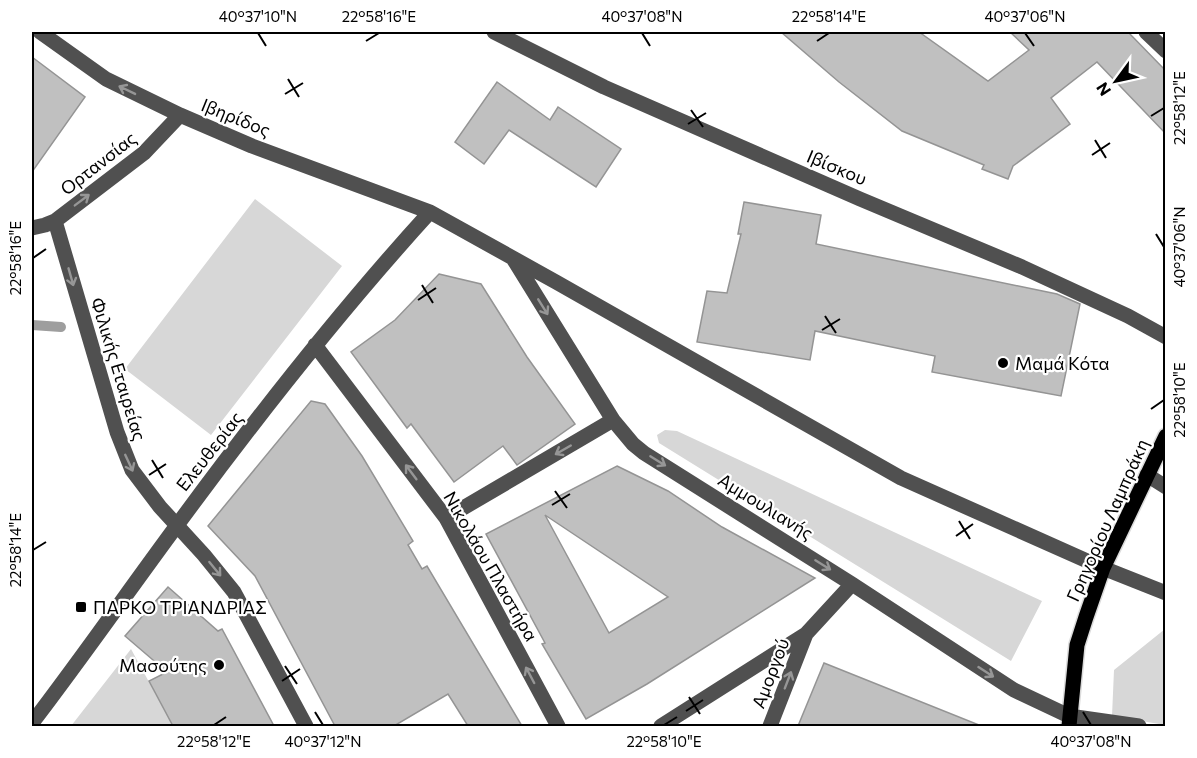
<svg xmlns="http://www.w3.org/2000/svg" width="1197" height="758" viewBox="0 0 1197 758" font-family="Commissioner,sans-serif">
<rect width="100%" height="100%" fill="#fff"/>
<path fill="#d7d7d7" d="M255,199L342,266L211,435L125,369Z
M665,430L677,431L1042,601L1011,661L659,443L657,435Z
M1165,629V725L1112,716L1114,670Z
M131,649L173,726H71Z"/>
<g fill="none" stroke-linecap="round" stroke-linejoin="round">
<path stroke="#9e9e9e" stroke-width="10" d="M32,325L61,327"/>
</g>
<path fill="#c0c0c0" stroke="#949494" stroke-width="1.5" fill-rule="evenodd" d="M781,32H919L988,81L1029,50L1010,32H1128L1166,71V134L1097,62L1051,98L1070,124L1013,166L1008,179L982,169L984,165L902,131L839,82Z
M32,57L85,97L32,172Z
M497,82L550,120L558,107L621,149L596,187L509,130L484,164L455,142Z
M744,202L821,215L816,244L1057,294L1080,304L1061,396L932,372L935,356L815,331L810,360L697,342L707,291L727,293L741,234H738Z
M439,274L481,284L527,357L575,424L517,465L503,446L454,482L411,424L407,428L351,352L395,320Z
M311,401L325,404L362,456L413,541L408,545L422,569L427,566L522,726H468L448,694L394,726H335L255,576L208,526Z
M617,466L668,491L722,527L815,578L647,684L586,719L542,644L545,643L486,534ZM545,515L668,597L609,633Z
M168,587L218,631L222,629L274,726H173L149,681L167,672L125,636Z
M824,663L979,725V726H798Z"/>
<g fill="none" stroke-linecap="round" stroke-linejoin="round">
<defs>
<path id="major" d="M1069,726L1077,645L1086,617L1103,568L1166,436"/>
</defs>
<use href="#major" stroke="#dbdbdb" stroke-width="18"/>
<path stroke="#505050" stroke-width="15" d="M40,32L106,79L180,115L252,146L430,212L556,282L901,478L1103,568L1166,593
M494,32L604,87L860,199L1022,267L1128,316L1166,337
M1146,32L1166,51
M55,221L117,432L132,470L160,507L204,555L234,592L306,726
M32,228L45,225L55,221L144,153L180,115
M514,260L613,420L633,444L644,453L852,584L1014,690L1069,716L1139,726
M315,345L446,518L558,726
M1147,475L1166,487
M446,518L613,420
M32,723C81,659 127,593 175,528C255,419 339,312 430,212
M661,726L806,634L852,584
M770,726L806,634"/>
<use href="#major" stroke="#000" stroke-width="15"/>
</g>
<defs><path id="oneway-shaft" d="M-6 0H5M1.5-3L5.5 0L1.5 3" fill="none" stroke-width="1.6" stroke-linecap="round" stroke-linejoin="round" transform="scale(1.5)"/></defs>
<g stroke="#969696">
<use href="#oneway-shaft" transform="translate(127 90) rotate(-154)"/>
<use href="#oneway-shaft" transform="translate(82 200) rotate(-37)"/>
<use href="#oneway-shaft" transform="translate(71 277) rotate(74)"/>
<use href="#oneway-shaft" transform="translate(543 307) rotate(58)"/>
<use href="#oneway-shaft" transform="translate(563 450) rotate(150)"/>
<use href="#oneway-shaft" transform="translate(658 461) rotate(32)"/>
<use href="#oneway-shaft" transform="translate(129 463) rotate(65)"/>
<use href="#oneway-shaft" transform="translate(411 472) rotate(-127)"/>
<use href="#oneway-shaft" transform="translate(823 565) rotate(32)"/>
<use href="#oneway-shaft" transform="translate(215 569) rotate(51)"/>
<use href="#oneway-shaft" transform="translate(986 672) rotate(33)"/>
<use href="#oneway-shaft" transform="translate(530 675) rotate(-118)"/>
<use href="#oneway-shaft" transform="translate(788 680) rotate(-69)"/>
</g>
<path fill="none" stroke="#000" stroke-width="2" d="M258,33L266,46M642,33L650,46M1025,33L1034,46M366,41L379,33M817,41L829,33M288,79L299,97M285,94L303,83M691,110L703,127M1151,116L1164,108M688,124L706,113M1095,140L1106,158M1092,155L1110,143M1156,234L1164,247M33,258L46,249M422,285L433,303M418,300L436,288M825,316L836,333M822,330L840,319M1151,409L1164,400M152,460L163,478M149,475L166,464M555,491L567,508M552,505L570,494M959,521L970,539M956,536L973,524M33,550L46,542M285,666L297,684M282,681L300,669M689,697L700,714M686,711L703,700M315,712L323,725M1083,712L1091,725M214,725L226,717M664,725L677,717"/>
<g fill="#000" stroke="#fff" stroke-width="2">
<circle cx="1003" cy="363" r="6"/>
<rect x="75" y="601" width="12" height="12" rx="3"/>
<circle cx="219" cy="665" r="6"/>
</g>
<g text-anchor="middle" dominant-baseline="central" stroke-width="4.5" stroke-linejoin="round" paint-order="stroke">
<g font-size="18" fill="#000" stroke="#fff">
<text transform="translate(236 117) rotate(22)">Ιβηρίδος</text>
<text transform="translate(98 163) rotate(-38)">Ορτανσίας</text>
<text transform="translate(837 167) rotate(23)">Ιβίσκου</text>
<text transform="translate(119 369) rotate(73)">Φιλικής Εταιρείας</text>
<text transform="translate(209 451) rotate(-52)">Ελευθερίας</text>
<text transform="translate(766 506) rotate(32)">Αμμουλιανής</text>
<text transform="translate(1107 520) rotate(-66)">Γρηγορίου Λαμπράκη</text>
<text transform="translate(491 566) rotate(60)">Νικολάου Πλαστήρα</text>
<text transform="translate(770 673) rotate(-69)">Αμοργού</text>
</g>
<g font-size="18" fill="#000" stroke="#fff" text-anchor="start">
<text x="1015" y="363">Μαμά Κότα</text>
<text x="93" y="607">ΠΑΡΚΟ ΤΡΙΑΝΔΡΙΑΣ</text>
<text x="207" y="665" text-anchor="end">Μασούτης</text>
</g>
</g>
<rect width="1197" height="758" fill="none" stroke="#ffffff" stroke-width="66"/>
<g transform="translate(1116 81) rotate(237)" stroke="#ffffff" stroke-width="4.5" paint-order="stroke">
<path d="M0-4.5L10 22L0 15L-10 22Z" fill="#000000"/>
<text y="-9" font-size="16" font-weight="bold" text-anchor="middle" fill="#000000">N</text>
</g>
<rect x="33" y="33" width="1131" height="692" fill="none" stroke="#000" stroke-width="2"/>
<g font-size="15" text-anchor="middle" fill="#000">
<text x="258" y="22">40°37'10"N</text>
<text x="379" y="22">22°58'16"E</text>
<text x="642" y="22">40°37'08"N</text>
<text x="829" y="22">22°58'14"E</text>
<text x="1025" y="22">40°37'06"N</text>
<text transform="translate(1180 108) rotate(-90)" y="5">22°58'12"E</text>
<text transform="translate(1180 247) rotate(-90)" y="5">40°37'06"N</text>
<text transform="translate(16 258) rotate(-90)" y="5">22°58'16"E</text>
<text transform="translate(1180 400) rotate(-90)" y="5">22°58'10"E</text>
<text transform="translate(16 550) rotate(-90)" y="5">22°58'14"E</text>
<text x="214" y="747">22°58'12"E</text>
<text x="323" y="747">40°37'12"N</text>
<text x="664" y="747">22°58'10"E</text>
<text x="1091" y="747">40°37'08"N</text>
</g>
</svg>
